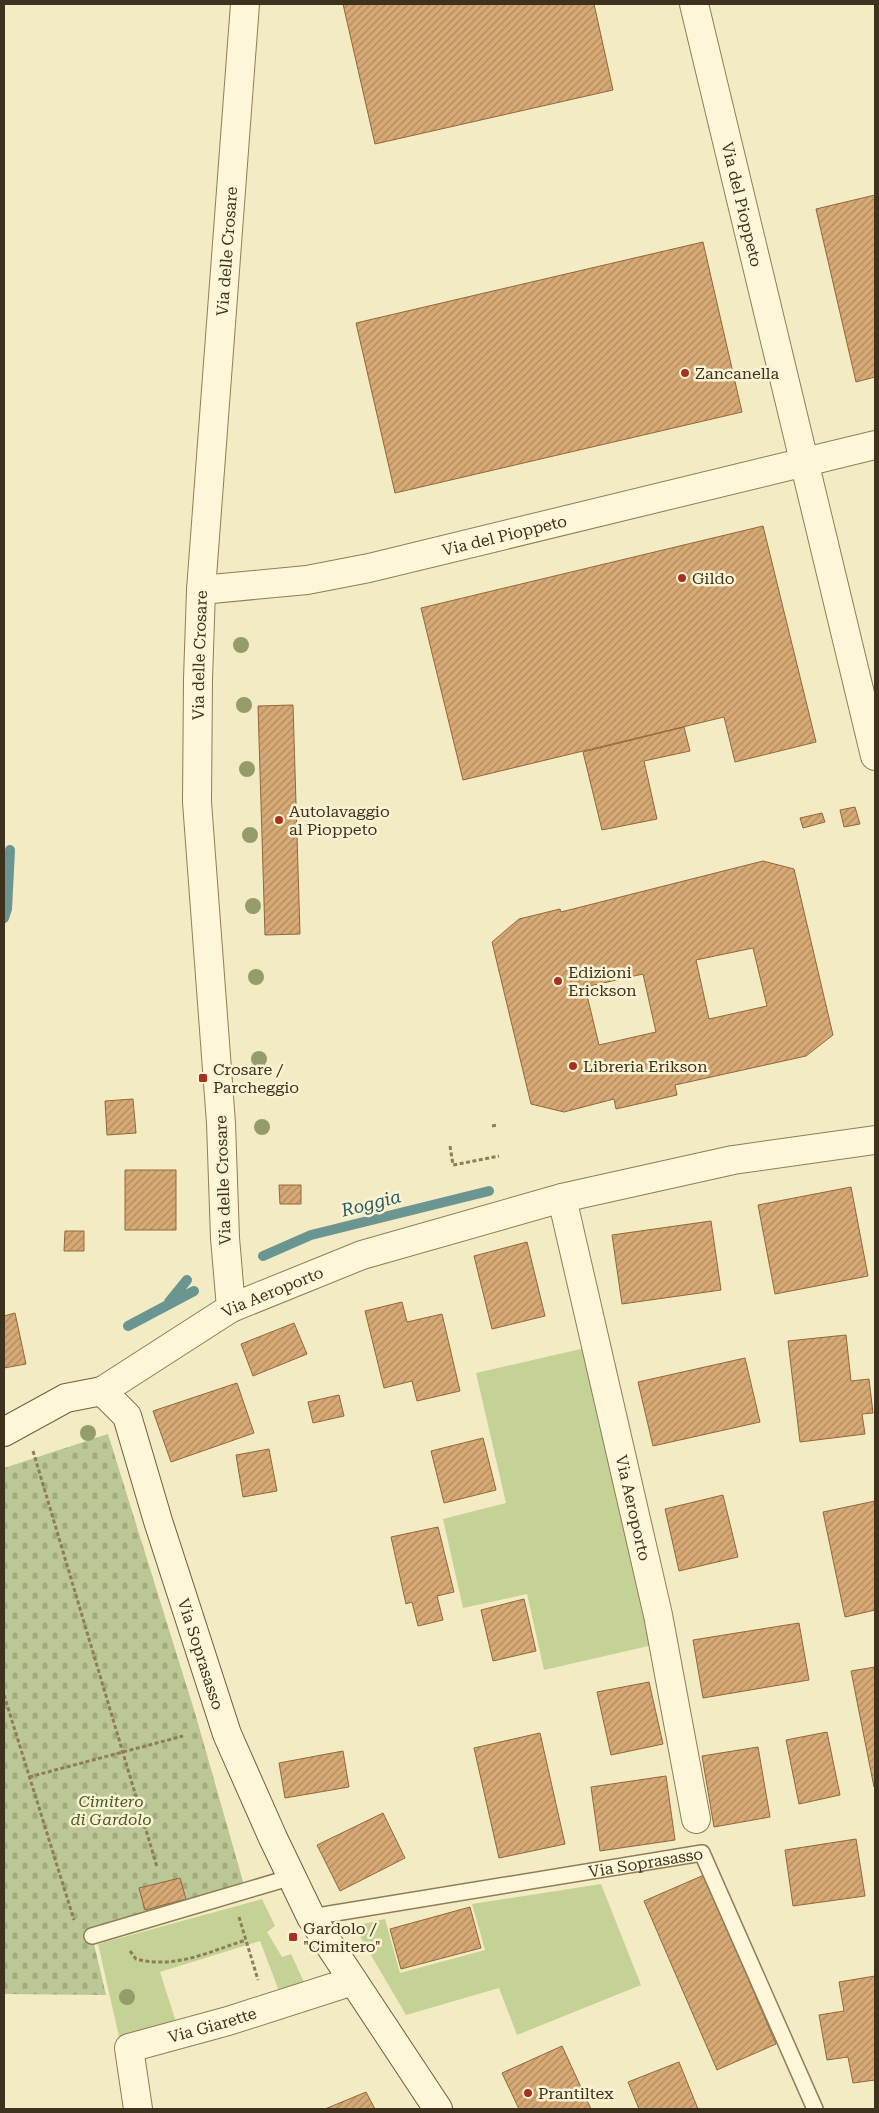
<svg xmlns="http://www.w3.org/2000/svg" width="879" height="2113" viewBox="0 0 879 2113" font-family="'Roboto Serif',serif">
<defs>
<pattern id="cemetery-stones" width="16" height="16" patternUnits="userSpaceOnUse" patternTransform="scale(1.25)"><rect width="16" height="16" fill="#bbc795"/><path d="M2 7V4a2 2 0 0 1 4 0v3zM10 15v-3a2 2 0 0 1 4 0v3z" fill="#a2ab80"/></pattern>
<pattern id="building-hatch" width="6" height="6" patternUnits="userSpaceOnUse" patternTransform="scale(1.25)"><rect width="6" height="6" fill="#d6a975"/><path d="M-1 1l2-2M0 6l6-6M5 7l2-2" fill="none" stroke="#af8a5f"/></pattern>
</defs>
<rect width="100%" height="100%" fill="#f3ebc3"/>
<path fill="#c4d395" d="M585,1348L653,1645L544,1670L527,1594L463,1608L443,1519L506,1503L476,1373Z
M601,1884L641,1985L517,2035L499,1988L406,2015L354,1926L385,1919L400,1973L485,1950L472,1904Z
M262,1899L275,1926L267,1932L282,1957L291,1954L304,1982L279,1991L260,1941L160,1972L177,2025L120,2041L98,1944Z"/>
<path fill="url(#cemetery-stones)" d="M108,1434L195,1713L244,1885L90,1927L106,1995L4,1994V1468Z"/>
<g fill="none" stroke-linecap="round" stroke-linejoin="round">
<path stroke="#6b9590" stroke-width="10" d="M4,918L7,909L10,850
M263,1256L311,1235L489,1191
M169,1302L187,1280
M128,1326L194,1291"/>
</g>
<path fill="url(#building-hatch)" stroke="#92683a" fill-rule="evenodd" d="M343,4H594L613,90L375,144Z
M875,195V377L856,382L816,209Z
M703,242L742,412L395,493L356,323Z
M763,526L816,742L735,762L724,717L463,780L421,608Z
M293,705L300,934L265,935L258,706Z
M684,727L690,751L644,761L657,819L602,830L583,752Z
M855,807L860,824L844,827L840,810Z
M822,813L825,822L803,828L800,818Z
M763,861L794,869L833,1035L806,1056L675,1085L677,1095L616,1109L614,1099L564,1112L531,1104L492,942L519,919L560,909L561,912ZM753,948L767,1006L709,1019L696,960ZM643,974L656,1032L599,1045L585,987Z
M133,1099L136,1133L107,1135L105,1101Z
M125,1170H176V1230H125Z
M279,1185H301V1204H280Z
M851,1187L868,1276L775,1294L758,1205Z
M711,1221L721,1290L622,1304L612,1235Z
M65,1231H84V1251H64Z
M527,1242L545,1316L492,1329L474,1256Z
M402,1302L407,1322L442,1314L460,1391L417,1401L412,1381L384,1388L365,1311Z
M15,1313L26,1364L4,1368V1316Z
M294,1323L307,1354L253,1376L241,1344Z
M846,1335L851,1381L869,1379L873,1413L862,1414L865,1434L800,1442L788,1341Z
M745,1358L760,1422L653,1446L638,1382Z
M237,1383L254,1433L171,1462L153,1411Z
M339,1395L344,1416L313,1423L308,1402Z
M483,1438L496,1490L444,1503L431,1451Z
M269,1449L277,1491L243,1497L236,1455Z
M723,1495L738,1557L679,1571L665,1509Z
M875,1501V1610L845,1617L823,1512Z
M438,1527L454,1592L437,1596L443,1620L418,1626L412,1602L406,1604L391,1537Z
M524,1599L536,1651L493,1661L481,1610Z
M799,1623L809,1680L703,1698L693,1640Z
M875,1667V1787H874L851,1671Z
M649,1682L663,1744L611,1755L597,1692Z
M827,1732L840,1795L799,1804L786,1740Z
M540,1733L565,1844L499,1858L474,1748Z
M758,1747L770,1817L714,1827L702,1756Z
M343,1751L349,1787L285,1798L279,1763Z
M666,1776L675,1840L600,1851L591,1787Z
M383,1813L405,1858L340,1891L317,1845Z
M856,1839L865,1896L793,1906L785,1850Z
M704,1875L776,2044L717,2070L644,1901Z
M180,1878L186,1899L145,1910L139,1888Z
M470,1907L481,1948L401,1969L390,1929Z
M875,1976V2080L853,2083L848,2057L827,2060L819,2015L844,2011L839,1982Z
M562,2046L591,2109H519L502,2073Z
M679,2062L698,2109H639L628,2082Z
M366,2092L375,2109H325Z"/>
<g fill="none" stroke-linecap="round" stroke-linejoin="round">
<defs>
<g id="lane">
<path id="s1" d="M311,1917L702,1853L815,2109"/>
<path d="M92,1936L292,1877"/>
</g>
<g id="street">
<path id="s2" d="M694,4L875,756"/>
<path id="s3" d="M201,590L307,580L369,568L875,445"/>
<path id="s4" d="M562,1198L658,1615L696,1819"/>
<path id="s5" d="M231,1308L225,1238L221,1123L197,802L198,679L201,590L245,4"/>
<path id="s6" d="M102,1391L231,1308L362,1255L562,1198L733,1160L875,1140"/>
<path id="s7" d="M138,2109L129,2048L228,2021L353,1981"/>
</g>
<g id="secondary">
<path id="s8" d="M4,1432L66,1398L102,1391L127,1416L158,1521L227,1734L273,1838L311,1917L438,2109"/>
</g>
</defs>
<use href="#lane" stroke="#907d57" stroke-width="18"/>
<use href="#street" stroke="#907d57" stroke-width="30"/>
<use href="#secondary" stroke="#725d3a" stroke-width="30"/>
<path stroke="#907d57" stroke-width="3" stroke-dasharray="4 2.5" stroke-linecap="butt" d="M492,1126L498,1125
M450,1146L453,1165L499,1156
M33,1451L157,1867
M4,1695L74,1920
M29,1777L183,1736
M239,1917L258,1980
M130,1951L136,1959C176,1969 208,1952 246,1940"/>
<use href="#lane" stroke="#fdf6d8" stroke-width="15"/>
<use href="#street" stroke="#fdf6d8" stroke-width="28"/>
<use href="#secondary" stroke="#fdf6d8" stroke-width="28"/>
</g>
<g fill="#949d6a">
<circle cx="241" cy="645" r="8"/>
<circle cx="244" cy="705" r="8"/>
<circle cx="247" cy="769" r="8"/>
<circle cx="250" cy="835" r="8"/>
<circle cx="253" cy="906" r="8"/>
<circle cx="256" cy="977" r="8"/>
<circle cx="259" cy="1059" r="8"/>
<circle cx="262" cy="1127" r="8"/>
<circle cx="88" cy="1433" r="8"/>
<circle cx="127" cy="1997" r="8"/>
</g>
<g fill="#a73020" stroke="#f9f3d4" stroke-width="2">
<circle cx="685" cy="373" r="5"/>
<circle cx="682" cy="578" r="5"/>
<circle cx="279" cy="820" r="5"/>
<circle cx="558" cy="981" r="5"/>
<circle cx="573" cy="1066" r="5"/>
<rect x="198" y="1073" width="10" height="10" rx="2.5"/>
<rect x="288" y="1932" width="10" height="10" rx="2.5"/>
<circle cx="528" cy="2093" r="5"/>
</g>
<g text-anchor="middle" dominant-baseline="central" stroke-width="5" stroke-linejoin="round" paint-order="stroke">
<g font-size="16" fill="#3e311d" stroke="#f9f3d4">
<text stroke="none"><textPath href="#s2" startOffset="206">Via del Pioppeto</textPath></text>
<text stroke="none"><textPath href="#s5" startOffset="1059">Via delle Crosare</textPath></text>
<text stroke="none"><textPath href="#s3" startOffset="309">Via del Pioppeto</textPath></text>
<text stroke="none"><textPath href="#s5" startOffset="654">Via delle Crosare</textPath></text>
<text transform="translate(223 1180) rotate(-92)">Via delle Crosare</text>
<text stroke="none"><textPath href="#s6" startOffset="198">Via Aeroporto</textPath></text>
<text stroke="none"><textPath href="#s4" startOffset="318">Via Aeroporto</textPath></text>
<text stroke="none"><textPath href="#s8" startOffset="392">Via Soprasasso</textPath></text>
<text stroke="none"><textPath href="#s1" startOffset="339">Via Soprasasso</textPath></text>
<text stroke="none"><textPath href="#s7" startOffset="148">Via Giarette</textPath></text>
</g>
<g font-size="16" fill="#3e311d" stroke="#f9f3d4" text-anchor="start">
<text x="695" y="373">Zancanella</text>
<text x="692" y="578">Gildo</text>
<text x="289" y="811">Autolavaggio<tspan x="289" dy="18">al Pioppeto</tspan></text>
<text x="568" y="972">Edizioni<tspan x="568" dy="18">Erickson</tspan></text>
<text x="583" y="1066">Libreria Erikson</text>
<text x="213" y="1069">Crosare /<tspan x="213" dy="18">Parcheggio</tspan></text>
<text x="303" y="1928">Gardolo /<tspan x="303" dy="18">"Cimitero"</tspan></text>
<text x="538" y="2093">Prantiltex</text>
</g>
<g font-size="16" font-style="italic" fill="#465d21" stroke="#f9f3d4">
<text x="111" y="1801">Cimitero<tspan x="111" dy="18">di Gardolo</tspan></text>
</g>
<g font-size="18" font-style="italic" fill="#2a5c60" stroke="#f9f3d4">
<text transform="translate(371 1203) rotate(-14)">Roggia</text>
</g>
</g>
<rect width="879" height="2113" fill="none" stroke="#3e311d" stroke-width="10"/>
</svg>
